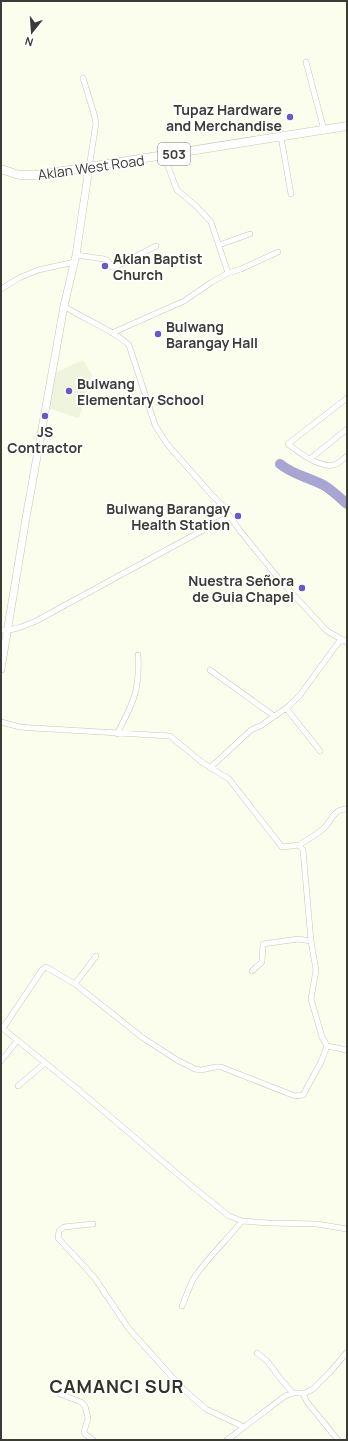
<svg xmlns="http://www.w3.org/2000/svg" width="348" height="1441" viewBox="0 0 348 1441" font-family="Manrope,sans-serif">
<rect width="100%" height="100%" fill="#fbfeed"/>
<path fill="#eff4dc" d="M83,360L92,375L79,418L47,408L55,373Z"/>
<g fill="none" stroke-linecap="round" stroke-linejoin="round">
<path stroke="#a9a5d2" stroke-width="10" d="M280,464C293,475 311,478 325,486C333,491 340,498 347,504"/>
<defs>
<path id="street" d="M306,62L324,130
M83,78L94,114L96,123L89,168
M281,137L291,194
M164,156L177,190L196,206L211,222L228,273
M219,245L250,234
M76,255L104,259L107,260L112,267H115L156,246
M1,289L19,278L38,270L75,262
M64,306C85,320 112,329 129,345L155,425L167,444L211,494L221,504L241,532L279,579L327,631L347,642
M112,333L184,301L212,282L228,273L241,269L278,252
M347,398L288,444C300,453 319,468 334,465C338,464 343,459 347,456
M310,459L347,429
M1,630C14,631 24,626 36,621L229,516
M210,670L274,716
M286,708L320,751
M1,722L20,727L33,728L170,736L203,763L229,779L282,847L299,845L303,850L311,941L316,970L311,999L322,1037L327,1046L347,1050
M117,734C133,703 140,691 138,655
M210,768L251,730L262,725L289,706L300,695L341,639
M299,845C307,840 316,835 323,829C332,821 334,808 347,809
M252,971L262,962L263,944L298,939L311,941
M75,984L96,956
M1,1027L80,1091L187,1182L229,1216L242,1221L269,1223L317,1224L347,1229
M3,1028L42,970L46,967L75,984L143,1038L177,1060L195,1069L201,1070L216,1067H221L295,1096L303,1095L321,1062L327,1046
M1,1061L17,1041
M18,1086L45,1063
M93,1224L64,1227L59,1231L58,1238L94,1277L129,1329L182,1388L206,1409L244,1427
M182,1306C186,1297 189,1287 194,1278C208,1257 227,1240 242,1221
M257,1353L267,1361L283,1382L293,1393
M60,1394L81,1402L85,1406L88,1418L84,1432L85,1434L93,1440
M303,1394L307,1402L338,1440
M227,1440L285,1396L293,1393H305L313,1389L331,1371L347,1352"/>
<path id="secondary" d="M1,669L26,518L64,306L76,255L89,168"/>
<path id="primary" d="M1,169L19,175H38L347,126"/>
</defs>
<use href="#street" stroke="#c5c8b7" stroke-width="6"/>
<use href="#secondary" stroke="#c5c8b7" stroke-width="8"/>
<use href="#primary" stroke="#c5c8b7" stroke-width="9"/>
<use href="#street" stroke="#fff" stroke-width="5"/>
<use href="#secondary" stroke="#fff" stroke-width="7"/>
<use href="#primary" stroke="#fff" stroke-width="8"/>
</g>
<g fill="#6d55ce" stroke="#fff" stroke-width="1.5">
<circle cx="290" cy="117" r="4"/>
<circle cx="105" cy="266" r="4"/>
<circle cx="158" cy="334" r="4"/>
<circle cx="69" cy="391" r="4"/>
<circle cx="45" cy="416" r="4"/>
<circle cx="238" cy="516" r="4"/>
<circle cx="302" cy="588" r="4"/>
</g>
<g text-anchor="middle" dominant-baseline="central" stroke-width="3.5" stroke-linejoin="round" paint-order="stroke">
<rect fill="#fff" stroke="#757672" stroke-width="1" x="158" y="143" width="32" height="22" rx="3"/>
<g font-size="13" font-weight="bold" fill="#3a3c35">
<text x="174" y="154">503</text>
</g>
<g font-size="14" font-weight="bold" fill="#3a3c35" stroke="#fff" text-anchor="end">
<text x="282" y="109">Tupaz Hardware<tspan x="282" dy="16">and Merchandise</tspan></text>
<text x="113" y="258" text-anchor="start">Aklan Baptist<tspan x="113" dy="16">Church</tspan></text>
<text x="166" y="326" text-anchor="start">Bulwang<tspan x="166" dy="16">Barangay Hall</tspan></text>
<text x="77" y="383" text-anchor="start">Bulwang<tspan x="77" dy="16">Elementary School</tspan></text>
<text x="45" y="431" text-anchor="middle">JS<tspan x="45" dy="16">Contractor</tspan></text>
<text x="230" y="508">Bulwang Barangay<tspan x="230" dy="16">Health Station</tspan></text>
<text x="294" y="580">Nuestra Señora<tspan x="294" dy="16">de Guia Chapel</tspan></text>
</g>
<g font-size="14" fill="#3a3c35" stroke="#fff">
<text transform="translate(91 167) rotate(-8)">Aklan West Road</text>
</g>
<g font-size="18" font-weight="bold" letter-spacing="1" fill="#313326" stroke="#fff">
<text x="117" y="1386">CAMANCI SUR</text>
</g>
</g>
<rect width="348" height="1441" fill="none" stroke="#3a3c35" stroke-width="4"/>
<g transform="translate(32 32) rotate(197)" stroke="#ffffff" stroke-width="3" paint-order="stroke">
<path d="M0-3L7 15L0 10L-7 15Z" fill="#3a3c35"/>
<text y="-6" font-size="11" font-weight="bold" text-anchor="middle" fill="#3a3c35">N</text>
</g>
</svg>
